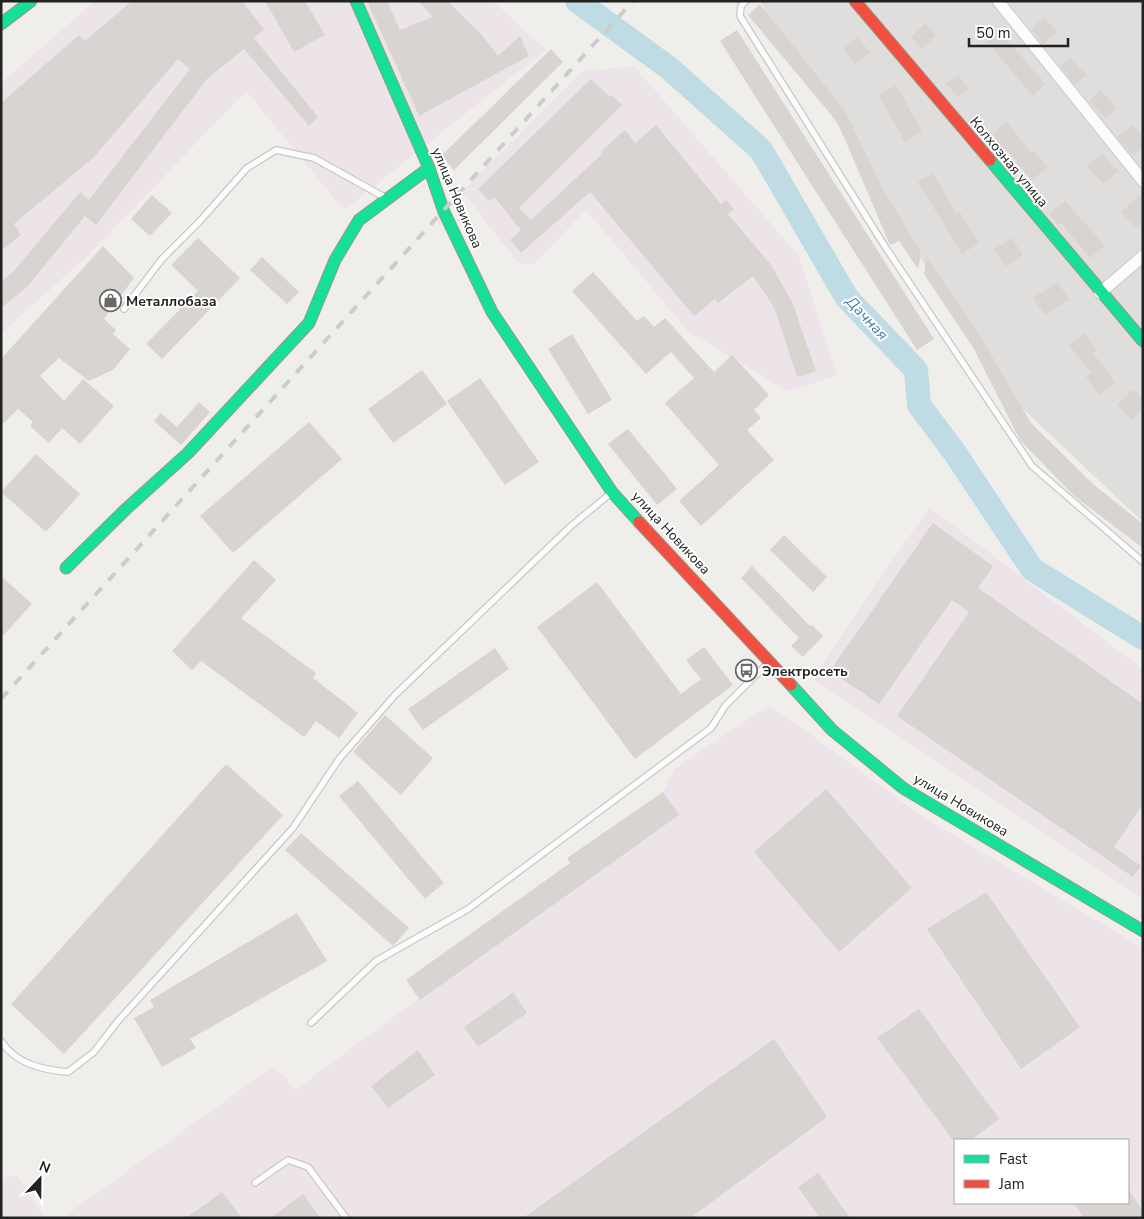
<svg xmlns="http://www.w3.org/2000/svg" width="1144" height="1219" viewBox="0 0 1144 1219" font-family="'Nunito Sans',sans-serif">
<rect width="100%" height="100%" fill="#f0eeeb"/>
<path fill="#dfdedc" d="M760,1H1143V522L1003,390Z"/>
<path fill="#ede4e9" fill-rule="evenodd" d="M95,1H493L546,50L344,210L246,91L90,254L1,333V83Z
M634,66L799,256L837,376L787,391L689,332L586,210L533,265L518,263L462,191L583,71Z
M929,507L1143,669V899L812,679Z
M770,705L922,816L1143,948V1218H62L272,1067L287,1079L295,1090L419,998L679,815L663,792L674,769ZM955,1140H1128V1203H955Z
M16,1174L45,1218H1V1180Z"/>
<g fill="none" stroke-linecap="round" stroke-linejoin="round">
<path stroke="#bfdbe3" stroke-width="24" d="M577,1L669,68L761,150L847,298L916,370L919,405L955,453L1032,569L1143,638"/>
</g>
<path fill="#d7d4d2" d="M132,1H242L264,29L254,38L318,117L309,126L244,49L207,79L96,225L85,216L27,287L1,308V282L13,272L80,192L89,200L190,69L178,59L94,157L14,224L21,235L1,251V103L79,35L85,41Z
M265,1H305L325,35L294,52Z
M367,1H387L400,30L433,17L418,1H447L482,35L498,56L520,36L529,56L419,116Z
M760,4L845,111L883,189L921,253L918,269L899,241L890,245L838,123L748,15Z
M1044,17L1057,32L1043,44L1031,29Z
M925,23L936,35L922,49L911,37Z
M998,29L1045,84L1033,96L986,40Z
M737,30L934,339L917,350L720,41Z
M858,37L870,53L855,64L843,48Z
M551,49L563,62L454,170L441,156Z
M1070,57L1086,75L1075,85L1060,66Z
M958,75L969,89L958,97L946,83Z
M591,79L610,97L612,95L622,105L519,208L531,220L602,154L600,152L625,130L635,143L656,125L721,204L726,200L734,209L728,214L771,265L792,302L816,371L797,377L774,307L753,276L718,303L715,299L694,316L590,192L521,253L510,240L521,230L494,197L489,201L478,189Z
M896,85L922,131L905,142L879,96Z
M1101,90L1117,108L1105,118L1089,101Z
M1007,122L1031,153L1033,151L1048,167L1032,180L1006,149L1003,152L990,136Z
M1133,125L1143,136V147L1133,155L1117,137Z
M1102,153L1118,171L1103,184L1087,167Z
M933,174L956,213L959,211L979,243L962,254L918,182Z
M1143,193V221L1136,227L1121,212Z
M152,195L172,213L150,236L131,219Z
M1065,201L1105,246L1090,258L1061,223L1059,225L1049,214Z
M198,238L240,278L162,359L146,344L198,291L171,265Z
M1012,238L1023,255L1006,266L994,249Z
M103,246L134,278L104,319L116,330L113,334L130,349L113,370L89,381L59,358L40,376L64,401L83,379L114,406L80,444L62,428L49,443L30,426L33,422L18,409L1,426V359Z
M262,257L299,292L287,304L250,270Z
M927,258L979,334L1031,423L1094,485L1143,524V548L1074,496L1020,440L974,349L924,274Z
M593,272L637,321L644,316L654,327L665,318L714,372L732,355L769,395L754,410L761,418L747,430L774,460L701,526L679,501L719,465L665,403L694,378L671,352L646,374L572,291Z
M1058,282L1069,300L1045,315L1033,298Z
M1084,333L1097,350L1093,353L1115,382L1099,395L1086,377L1091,373L1069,345Z
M572,334L612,400L588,414L548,349Z
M422,370L447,404L393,443L368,409Z
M480,378L539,462L505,485L447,401Z
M1131,391H1135L1143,399V409L1131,420L1117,405Z
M199,402L210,412L181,445L154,421L161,413L177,427Z
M309,422L342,459L233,553L200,516Z
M628,429L677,489L657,505L608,444Z
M36,454L80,494L46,532L1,492Z
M933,523L993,566L978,588L1143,704V804L1114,847L1141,866L1133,877L897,716L969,612L952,600L879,704L830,671Z
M784,535L827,577L813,592L770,550Z
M254,560L276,580L241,618L316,673L313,678L358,713L339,738L316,721L304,737L201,661L192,670L172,651Z
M752,566L810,626L812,625L823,636L803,657L791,646L799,638L741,578Z
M1,576L32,604L1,638Z
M597,582L681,694L701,679L686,660L704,647L733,685L635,759L537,627Z
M495,648L509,669L423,730L408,709Z
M385,715L433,758L401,795L353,752Z
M226,764L283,815L64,1054L11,1004Z
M358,781L444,883L425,899L339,796Z
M826,789L912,888L839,952L754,852Z
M663,792L679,815L420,1000L406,980L570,863L567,858Z
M301,833L409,928L393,946L285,850Z
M986,892L1080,1027L1021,1069L927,929Z
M297,913L327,961L190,1039L196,1048L162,1067L134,1018L154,1007L150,1000Z
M513,992L527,1013L478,1047L464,1027Z
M919,1009L999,1119L971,1140H953L877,1038Z
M774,1039L827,1117L690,1218H523Z
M418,1050L435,1075L388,1108L371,1086Z
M818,1173L850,1218H820L798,1187Z
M1128,1189L1143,1211V1218H1084L1074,1203H1128Z
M222,1192L242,1218H186Z
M303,1194L320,1218H271Z"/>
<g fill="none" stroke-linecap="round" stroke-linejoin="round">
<defs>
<path id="lane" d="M746,1L741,6L740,16L886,248L1032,466L1143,562
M124,309L162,259L199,222L247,168L276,150L314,158L386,198
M311,1023L376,961L468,909L711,728L725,706L768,663
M1,1041C16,1064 43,1070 68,1072L94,1052L118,1021L293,828L339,759L395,695L571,526L611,493
M255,1183L288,1160L308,1167L346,1218"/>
<path id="street" d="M998,1L1143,181
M1100,293L1143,256"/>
<path id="fast" d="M356,1L429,168L444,212L492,312L612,492L639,522
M1,24L31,1
M990,160L1143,341
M66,568L126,509L188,453L309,323L335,260L359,220L429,168
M791,685L832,730L903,788L1143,931"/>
<path id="jam" d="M855,1L990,160
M639,522L791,685"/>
</defs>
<use href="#lane" stroke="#c9c8c7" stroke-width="8"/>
<use href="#street" stroke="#c9c8c7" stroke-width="13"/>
<use href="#fast" stroke="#999a82" stroke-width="13"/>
<use href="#jam" stroke="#999a82" stroke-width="13"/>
<use href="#lane" stroke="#fdfcfc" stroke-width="5.5"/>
<use href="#street" stroke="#fdfcfc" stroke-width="11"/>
<use href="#fast" stroke="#16e098" stroke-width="11"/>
<use href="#jam" stroke="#f24e42" stroke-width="11"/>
<path stroke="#ccc" stroke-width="4" stroke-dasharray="10 10" stroke-linecap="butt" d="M1,699L633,1"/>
</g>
<defs>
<symbol id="shop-ring" viewBox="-11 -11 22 22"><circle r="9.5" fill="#fff" stroke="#6a6968" stroke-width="1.5"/><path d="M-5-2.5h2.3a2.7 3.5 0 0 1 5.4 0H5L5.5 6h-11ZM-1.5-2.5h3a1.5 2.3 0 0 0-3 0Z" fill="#6a6968"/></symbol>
<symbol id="bus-ring" viewBox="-11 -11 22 22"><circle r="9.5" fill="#fff" stroke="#6a6968" stroke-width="1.5"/><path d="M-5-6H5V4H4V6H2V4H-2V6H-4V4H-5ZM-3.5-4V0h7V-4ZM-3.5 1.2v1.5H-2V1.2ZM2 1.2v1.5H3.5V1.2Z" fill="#6a6968"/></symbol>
</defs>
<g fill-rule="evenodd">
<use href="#shop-ring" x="98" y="288" width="25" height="25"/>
<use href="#bus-ring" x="734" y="658" width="25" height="25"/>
</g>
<g text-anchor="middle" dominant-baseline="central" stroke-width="4" stroke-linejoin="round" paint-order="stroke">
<g font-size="14" fill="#222" stroke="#fff">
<text transform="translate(1009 162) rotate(50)">Колхозная улица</text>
<text transform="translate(457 198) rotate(67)">улица Новикова</text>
<text transform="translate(671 533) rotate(47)">улица Новикова</text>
<text transform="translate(961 805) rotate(31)">улица Новикова</text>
</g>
<g font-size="14" font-weight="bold" fill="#222" stroke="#fff" text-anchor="start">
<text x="126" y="301">Металлобаза</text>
<text x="762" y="671">Электросеть</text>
</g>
<g font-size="15" font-style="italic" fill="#4a7aab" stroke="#fff">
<text transform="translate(867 318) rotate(47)">Дачная</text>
</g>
</g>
<rect width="1144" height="1219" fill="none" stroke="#222222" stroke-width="5"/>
<rect x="954" y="1139" width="175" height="65" fill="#ffffff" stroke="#a7a7a7"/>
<rect x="964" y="1155" width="25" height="8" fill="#16e098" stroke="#a7a7a7"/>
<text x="999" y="1164" font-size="15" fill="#222222">Fast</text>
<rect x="964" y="1180" width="25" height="8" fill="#f24e42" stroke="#a7a7a7"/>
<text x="999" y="1189" font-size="15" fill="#222222">Jam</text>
<g transform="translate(40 1179) rotate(22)" stroke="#ffffff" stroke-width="4" paint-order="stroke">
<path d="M0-4L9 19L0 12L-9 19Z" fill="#222222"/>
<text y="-8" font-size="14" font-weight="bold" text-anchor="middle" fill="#222222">N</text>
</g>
<path d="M969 38v8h99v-8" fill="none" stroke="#222222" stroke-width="2.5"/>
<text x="976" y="38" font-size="15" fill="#222222" stroke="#ffffff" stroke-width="4" paint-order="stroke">50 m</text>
</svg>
